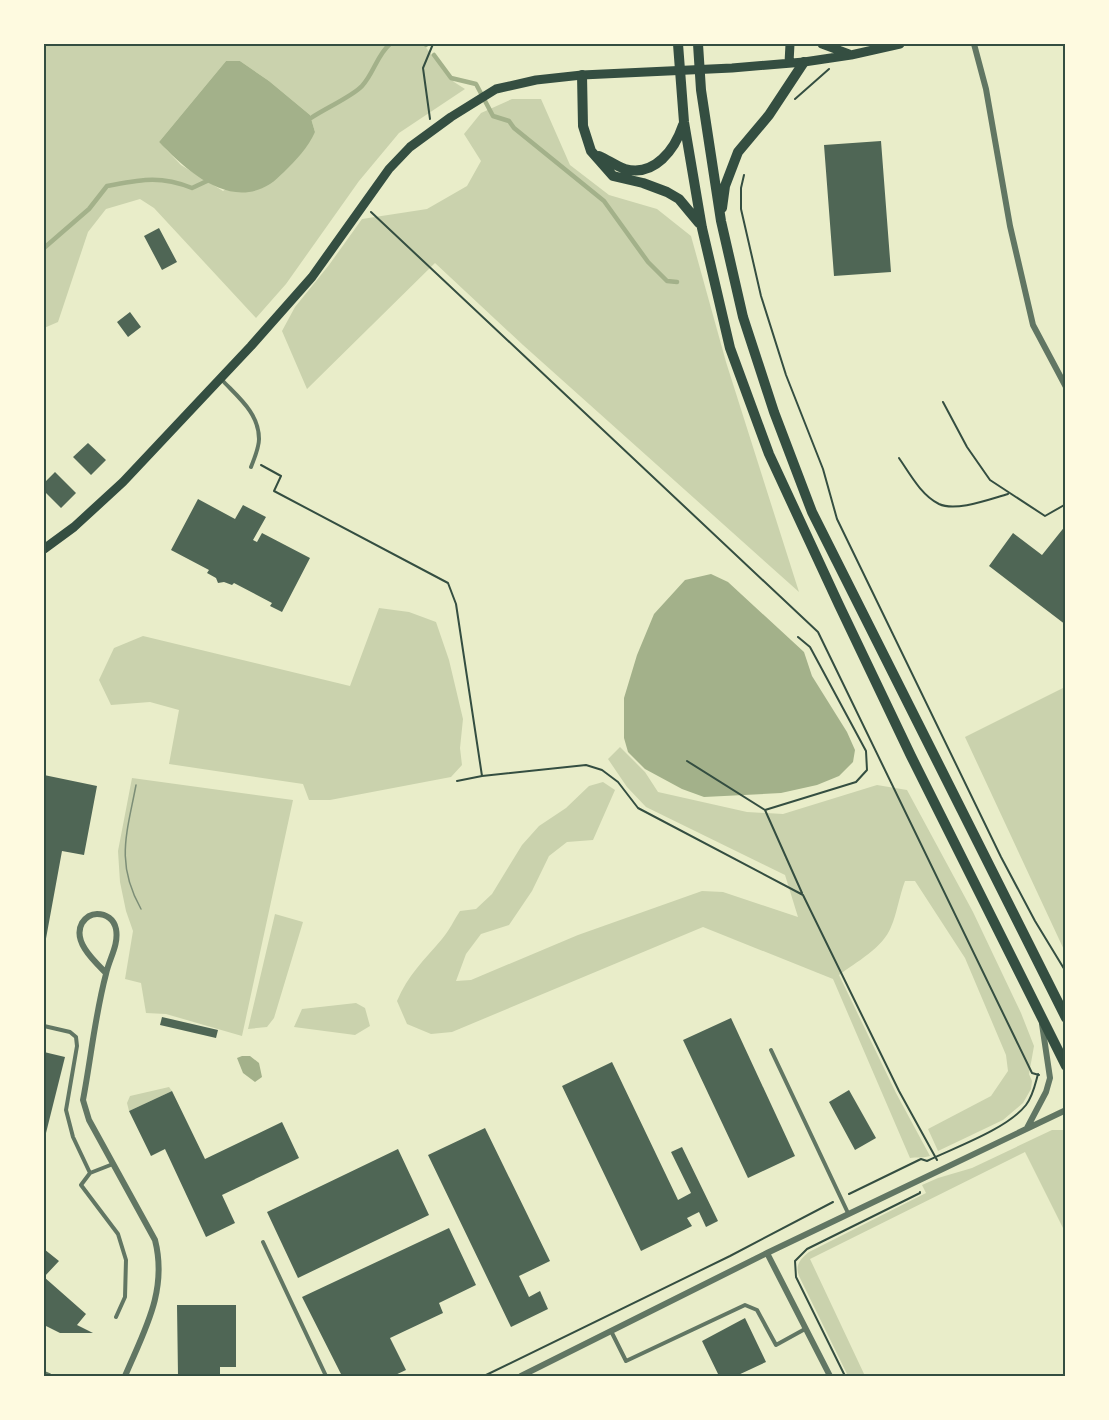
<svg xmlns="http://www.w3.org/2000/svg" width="1109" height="1420" viewBox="0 0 1109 1420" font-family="Roboto,sans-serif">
<rect width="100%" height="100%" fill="#e9edc9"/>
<path fill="#cad2ad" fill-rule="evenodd" d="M44,44H423L454,82L465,89L399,133L359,181L286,284L256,318L154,208L140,199L106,209L88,232L58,322L44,328ZM226,61H240L269,81L310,115L315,132L223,191L181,165L159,142Z
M512,99H541L570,165L609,195L657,209L691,236L726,362L799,592L523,345L435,263L307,389L282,331L295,307L329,265L362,219L427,209L467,186L481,161L464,134L481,113Z
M379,608L409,612L436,622L449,660L463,719L460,748L462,765L451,777L330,800H309L303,784L169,764L179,710L150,702L111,705L99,680L114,648L143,636L350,686Z
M1065,687V952L965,737Z
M620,747L645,772L658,792L747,812L783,814L877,785L907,790L973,912L1021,1013L1034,1046L1029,1074L1032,1081L1031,1089L1023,1103L1003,1120L938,1151L928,1129L991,1096L1008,1071L1006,1055L965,958L915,881H905C899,897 897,913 891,927C883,948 856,962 839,975L896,1093L930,1156C925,1158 916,1157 910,1158L833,979L703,927L452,1032L431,1034L407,1024L397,1001C408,975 424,960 442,939C449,931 454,920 460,911L476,909L492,894L522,845L539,826L566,808L589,786L603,782L615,790L593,840L567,842L549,856L532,891L509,925L481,934L466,954L456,981L471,980L578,935L702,891L723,892L798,917L785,875L646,807L627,787L608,759Z
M132,778L293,800L242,1036L166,1014L146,1013L141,983L125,979L133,931L126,911L120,882L118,851Z
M275,914L303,922L274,1018L267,1027L248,1029Z
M356,1003L365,1008L370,1026L355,1035L294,1027L302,1009Z
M169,1087L172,1091L129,1111L127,1103L130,1096Z
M1052,1130H1065V1232L1025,1152L810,1259L865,1376H848L799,1276C795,1265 800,1259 809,1252L926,1193L922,1185L938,1178L972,1168Z"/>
<path fill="#a3b18a" d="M226,61H240L269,81L310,115L315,132C308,148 296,160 284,172C279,176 275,181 270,184C229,210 186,170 159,142Z
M711,574L728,582L804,652L812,676L847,732L855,750L853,762L839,776L817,785L781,793L704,797L682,789L645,769L628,752L624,738V698L637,655L654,614L685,580Z
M242,1056H250L259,1063L262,1077L255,1082L243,1073L237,1058Z"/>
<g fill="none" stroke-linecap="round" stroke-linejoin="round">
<path stroke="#a3b18a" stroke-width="4.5" d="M425,44L426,45
M434,55L451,78L476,84L493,116L509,121L514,128L604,201L648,262L667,281L677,282
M311,118C324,109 353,96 362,86C374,73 377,55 390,44
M44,248L89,209L107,186C140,180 159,175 192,188L207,181"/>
</g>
<path fill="#4f6655" d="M881,141L891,272L834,276L824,145Z
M159,228L177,262L162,270L144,236Z
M130,312L141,327L128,337L117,322Z
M88,443L106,460L91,475L73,457Z
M55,472L76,493L61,508L44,491V483Z
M198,499L235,519L243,505L266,517L253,540L257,542L262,533L310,558L282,612L270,606L272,603L234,583L232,585L224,582L218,583L216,578L207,573L209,570L171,550Z
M1066,525V625L989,566L1013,533L1042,555Z
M44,775L97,786L84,855L62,851L45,944Z
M162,1017L218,1030L216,1038L160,1025Z
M731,1018L795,1156L748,1178L683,1040Z
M44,1052L65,1057L44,1141Z
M612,1062L678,1200L691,1193L671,1152L682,1147L718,1221L706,1227L699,1212L687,1218L692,1226L641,1251L562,1086Z
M849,1090L876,1138L855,1150L829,1102Z
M172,1091L205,1159L282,1122L299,1158L222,1195L235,1223L206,1237L165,1149L151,1156L129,1111Z
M485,1128L550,1261L519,1276L529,1297L540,1291L548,1309L511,1327L428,1155Z
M398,1149L429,1215L298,1278L267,1212Z
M449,1228L476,1285L439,1303L443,1313L390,1338L406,1370L393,1376H342L302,1297Z
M44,1249L59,1261L44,1277L86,1314L77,1325L93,1333H60L44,1325Z
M177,1305H236V1367H220V1376H178Z
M745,1318L766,1362L736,1376H719L702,1341Z"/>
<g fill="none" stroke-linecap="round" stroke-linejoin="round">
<path stroke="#344e41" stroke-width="2" d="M795,99L829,69
M430,119L423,68L433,44
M744,175L741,188V209L761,296L786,375L823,469L837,519L1001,857L1035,921L1066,972
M371,212L818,632L1032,1073L1039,1075
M943,402L967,447L990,480L1045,516L1066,504
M899,458C910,474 921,495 939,504C956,512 990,499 1008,494
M261,465L281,476L274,491L448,583L456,604L482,776L457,781
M687,761L765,810L802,893
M482,776L586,765L602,770L618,782L638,808L803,895L899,1091L937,1160
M765,810L856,782L867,770L866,751L810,647L798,637
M849,1194L921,1159L927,1161C956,1147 1007,1129 1026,1105C1033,1096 1035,1085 1038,1074
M484,1376L730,1256L833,1202
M845,1376L796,1277L795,1261L807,1249L920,1193V1192"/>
<path stroke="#617663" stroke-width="4" d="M222,380C238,397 259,413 259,439C259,448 254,459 251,467
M44,1026L70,1032L76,1037L77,1046L66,1110L73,1137L90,1173L113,1164
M771,1050L848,1213
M90,1173L81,1185L118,1234L126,1260L125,1297L116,1317
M263,1242L326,1376
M611,1331L626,1361L745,1305L757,1310L776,1345L805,1329"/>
<path stroke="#617663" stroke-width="6" d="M974,44L986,89L1010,226L1033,325L1066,387
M106,973C94,961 72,941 82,923C86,917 90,914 97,914C106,914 114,919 116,929C119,945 109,959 106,974C95,1015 91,1058 83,1100L89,1120L155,1240C168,1291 144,1331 125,1376
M1027,1128L1046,1092L1050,1078L1042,1024
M767,1253L830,1376
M44,1374L49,1376
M521,1376L767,1253L1066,1110"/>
<path stroke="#344e41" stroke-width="9" d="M822,44L849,54
M789,63L790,44
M44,549L74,527L123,482L251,346L312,277L389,169L410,147L451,117L496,89L536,80L582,75L732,68L804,62L851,55L900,44"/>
<path stroke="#344e41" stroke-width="10" d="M678,44L684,122L702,228L730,348L769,454L839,605L911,756L1066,1066
M698,44L701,90L721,221L743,317L774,412L812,512L1066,1018
M582,75L583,126L591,151L613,176L643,183L667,192L679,199L699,223
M599,156C608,160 616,166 625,169C655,177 675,149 683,125
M722,208L725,186L738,152L769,115L804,62"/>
<path stroke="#7c8e77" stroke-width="1.5" d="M136,785C127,833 115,863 141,909"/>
</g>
<rect width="1109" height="1420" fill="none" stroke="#fefae0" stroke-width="90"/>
<rect x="45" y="45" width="1019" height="1330" fill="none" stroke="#344e41" stroke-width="2"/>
</svg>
